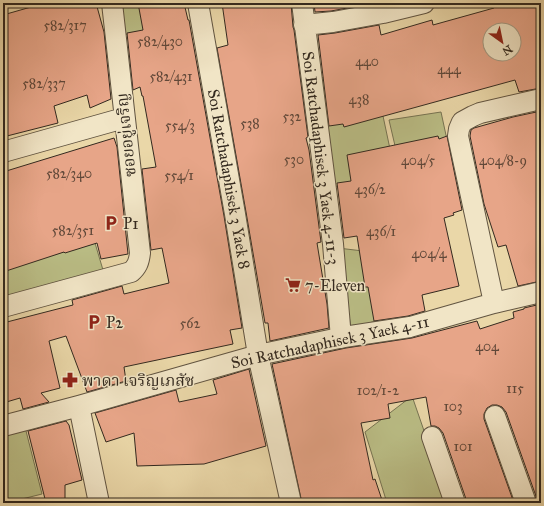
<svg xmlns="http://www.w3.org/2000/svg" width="544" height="506" viewBox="0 0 544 506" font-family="'IM FELL Great Primer','Noto Serif Thai',serif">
<rect width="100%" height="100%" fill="#ead7a8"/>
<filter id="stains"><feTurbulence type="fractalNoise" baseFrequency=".005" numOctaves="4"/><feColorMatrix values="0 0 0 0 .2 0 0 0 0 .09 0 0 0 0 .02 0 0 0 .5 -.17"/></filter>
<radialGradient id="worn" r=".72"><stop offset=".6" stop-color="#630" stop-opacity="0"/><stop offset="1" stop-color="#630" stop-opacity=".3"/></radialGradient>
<path fill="#babd85" stroke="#767352" d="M140,3L145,31L124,35L119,7Z
M339,76L383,116L390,149L356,187L329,186L319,78Z
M441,112L455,177L396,150L389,120Z
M95,243L103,270L3,297V269Z
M338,248L363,251L376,321L351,328Z
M412,396L449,503H387L365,432Z
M25,427L42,494L6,503L3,492V433Z"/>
<path fill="#e7a588" stroke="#33291f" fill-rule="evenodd" d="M45,3H96L104,32L111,99L90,108L87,95L54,106L58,123L3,137V15Z
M138,3H184L188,20H189L224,216L242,328L230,330L233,344L124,367L126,381L87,392L66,336L49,341L60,388L41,393L49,402L23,409L20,398L3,403V323L73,305L72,300L122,286L124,294L169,283L162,248L151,250L142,169L156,167L143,96H142L140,87L133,90L127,33L143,30Z
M222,3H291L293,27L294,30L308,137L306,138L309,150L321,242L317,243L327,304L329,328L270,341L268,323H265L246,212L217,48L228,45Z
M314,3H374L331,11L315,12Z
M492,3H541V88L519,92L515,80L344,127L343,124L329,126L318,35L335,33L379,25L381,35L432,20L433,25L494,8ZM490,30H514V54H490Z
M541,111V281L518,286L506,245L498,247L484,204L470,136L471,130L474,128L513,117Z
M438,136L439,139L447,136L462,210L453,213L454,215L444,218L459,286L422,295L425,311L408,316L374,321L368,287H365L357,236L344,238L337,183L351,181L347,155Z
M114,138L117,147L128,254L101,259L97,243L65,253L64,252L3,272V172Z
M541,304V503H537V499L506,412L502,407L497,405H492L487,408L484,414V419L514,503H466V499L443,433L439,428L435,426H431L426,397L388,404L390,418L361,423L373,480L375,479L382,500L373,503H302L272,364L346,348L412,338L477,321L480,329L514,318L513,312L524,309V308Z
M249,369L266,446L204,464L137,466L134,433L106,442L95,413L176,390L179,402L217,394L213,380Z
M66,421L69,425L82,480L65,485V503H46L28,431Z"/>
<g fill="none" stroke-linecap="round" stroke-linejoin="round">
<defs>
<path id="street" d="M198,3L235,214L258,355L291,503
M302,3L333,244L341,338
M304,25L333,22L383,13L424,3
M3,152L124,118
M494,303L458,136L459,129L462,122L473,116L480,113L541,99
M3,307L131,272C137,267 139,262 140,253L112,3
M79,406L99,503
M495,416L526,503
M3,426L79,406L258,355L344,337L410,327L494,303L541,292
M432,437L455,503"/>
</defs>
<use href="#street" stroke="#615441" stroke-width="22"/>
<use href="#street" stroke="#f1e5c6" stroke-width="20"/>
</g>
<defs>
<symbol id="parking-bare" viewBox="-9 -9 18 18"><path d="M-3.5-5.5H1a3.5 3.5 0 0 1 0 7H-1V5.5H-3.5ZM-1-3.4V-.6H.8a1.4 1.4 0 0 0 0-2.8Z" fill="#8f2418" stroke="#f1e5c6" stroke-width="2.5" paint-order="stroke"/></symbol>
<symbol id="supermarket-bare" viewBox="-9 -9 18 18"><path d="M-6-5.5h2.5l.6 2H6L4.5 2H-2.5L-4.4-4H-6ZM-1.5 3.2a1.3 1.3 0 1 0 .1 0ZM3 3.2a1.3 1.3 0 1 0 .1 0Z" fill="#8f2418" stroke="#f1e5c6" stroke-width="2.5" paint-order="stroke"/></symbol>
<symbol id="pharmacy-bare" viewBox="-9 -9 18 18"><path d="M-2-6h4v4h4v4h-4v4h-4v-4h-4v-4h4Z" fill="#8f2418" stroke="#f1e5c6" stroke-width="2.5" paint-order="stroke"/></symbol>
</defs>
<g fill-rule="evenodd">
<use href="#parking-bare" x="100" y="212" width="22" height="22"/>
<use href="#supermarket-bare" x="282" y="274" width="22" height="22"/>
<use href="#parking-bare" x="83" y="311" width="22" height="22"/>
<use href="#pharmacy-bare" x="59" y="369" width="22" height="22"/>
</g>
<g text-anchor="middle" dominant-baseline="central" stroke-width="3" stroke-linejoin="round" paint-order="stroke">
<g font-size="14" fill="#604839">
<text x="65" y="25">582/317</text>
<text x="160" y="41">582/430</text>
<text x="367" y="61">440</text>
<text x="449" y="69">444</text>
<text x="171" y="76">582/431</text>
<text x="44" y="83">582/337</text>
<text x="359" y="99">438</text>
<text x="292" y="116">532</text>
<text x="250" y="123">538</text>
<text x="180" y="125">554/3</text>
<text x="294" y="159">530</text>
<text x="418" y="160">404/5</text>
<text x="503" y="160">404/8-9</text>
<text x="69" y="173">582/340</text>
<text x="179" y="175">554/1</text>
<text x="370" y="189">436/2</text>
<text x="73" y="230">582/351</text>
<text x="381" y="231">436/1</text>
<text x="429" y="253">404/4</text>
<text x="190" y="323">562</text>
<text x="487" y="346">404</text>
<text x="515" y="388">115</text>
<text x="378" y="390">102/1-2</text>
<text x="453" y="406">103</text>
<text x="463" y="446">101</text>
</g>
<g font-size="16" fill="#33291f" stroke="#f1e5c6">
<text transform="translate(126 135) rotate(-96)">ซอยอยู่เจริญ</text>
<text transform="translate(321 158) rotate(83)">Soi Ratchadaphisek 3 Yaek 4-11-3</text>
<text transform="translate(229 179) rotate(80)">Soi Ratchadaphisek 3 Yaek 8</text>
<text transform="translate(330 342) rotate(-12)">Soi Ratchadaphisek 3 Yaek 4-11</text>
</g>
<g font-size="16" fill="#33291f" stroke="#f1e5c6" text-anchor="start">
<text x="123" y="223">P1</text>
<text x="305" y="285">7-Eleven</text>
<text x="106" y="322">P2</text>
<text x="82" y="380">พาดา เจริญเภสัช</text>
</g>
</g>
<rect width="544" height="506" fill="none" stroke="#ead7a8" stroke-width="16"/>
<rect x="4" y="4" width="536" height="498" fill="none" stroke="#33291f" stroke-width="2"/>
<rect x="8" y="8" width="528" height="490" fill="none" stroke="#33291f"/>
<g transform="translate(502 42) rotate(147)"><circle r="19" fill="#f1e5c6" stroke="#a59a83"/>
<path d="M0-3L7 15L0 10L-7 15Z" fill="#8f2418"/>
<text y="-6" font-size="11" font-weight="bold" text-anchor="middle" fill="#33291f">N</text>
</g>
<rect width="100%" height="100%" filter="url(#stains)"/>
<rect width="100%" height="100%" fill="url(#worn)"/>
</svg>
